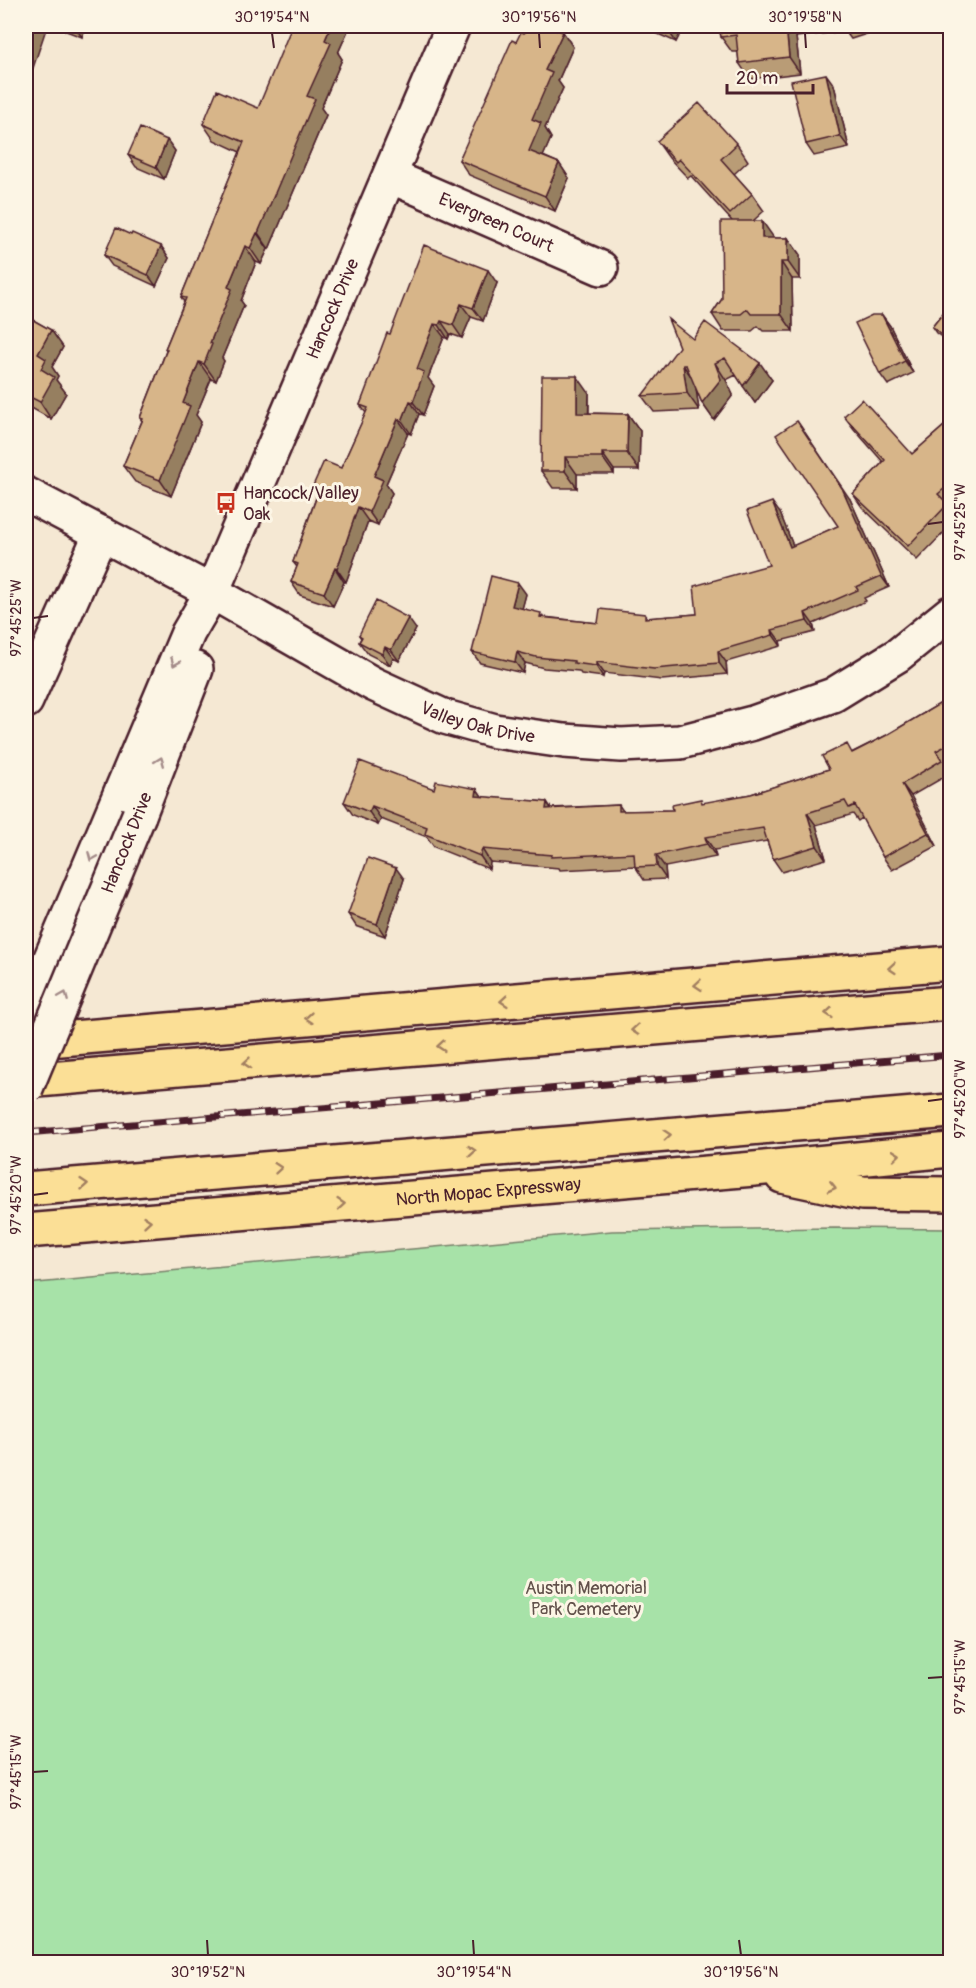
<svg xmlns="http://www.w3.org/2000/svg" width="976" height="1988" viewBox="0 0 976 1988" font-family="Pangolin,sans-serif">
<rect width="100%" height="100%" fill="#f5e8d3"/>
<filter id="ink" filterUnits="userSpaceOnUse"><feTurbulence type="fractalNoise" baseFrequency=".0167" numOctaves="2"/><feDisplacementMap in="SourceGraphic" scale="12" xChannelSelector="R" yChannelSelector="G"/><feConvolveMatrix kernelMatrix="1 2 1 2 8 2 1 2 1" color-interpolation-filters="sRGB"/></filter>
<g filter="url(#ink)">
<path fill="#a7e2a8" stroke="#78806a" stroke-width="1.5" d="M835,1228L950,1229V1962H26V1284L612,1231Z"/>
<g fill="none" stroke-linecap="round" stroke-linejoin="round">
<defs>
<g id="minor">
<path id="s1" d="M390,176L601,268"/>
<path id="s2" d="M26,494L212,592L373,684L445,717L495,731L564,741L621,745L680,742L753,723L833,695L898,655L950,613"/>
<path d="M26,701L101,533"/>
<path d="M139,815L196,669"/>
<path id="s3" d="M26,1017L188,633L212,592L453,26"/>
</g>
<g id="highway">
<path d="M26,1042L950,963"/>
<path d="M26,1081L950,1003"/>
<path d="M782,1176L862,1193L950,1194"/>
<path d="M26,1189L950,1111"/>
<path id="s4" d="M26,1231L754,1169L950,1150"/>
</g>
</defs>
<use href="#minor" stroke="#4a1f2b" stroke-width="38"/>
<use href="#highway" stroke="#4a1f2b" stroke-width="38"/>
<use href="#minor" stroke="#fcf5e5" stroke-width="33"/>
<use href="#highway" stroke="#fbdf96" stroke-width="33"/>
<defs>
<path id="rail" d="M26,1133L950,1055"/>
</defs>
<use href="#rail" stroke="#4a1f2b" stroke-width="7"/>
<use href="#rail" stroke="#fcf5e5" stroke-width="4.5" stroke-dasharray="14" stroke-linecap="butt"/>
<defs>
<path id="minor-bridge" d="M26,1088L139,815"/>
</defs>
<use href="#minor-bridge" stroke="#4a1f2b" stroke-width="38" stroke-linecap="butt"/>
<use href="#minor-bridge" stroke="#fcf5e5" stroke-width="33"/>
</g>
<path fill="#b99c76" stroke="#4a1f2b" stroke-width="1.5" d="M26,26L31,74L26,72Z
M53,26H86L82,37Z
M350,26L338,53L342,59L321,108L326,115L269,249H268L261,264L256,262L241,301L244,305L222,358L224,361L216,381L211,379L196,415L201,422L171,496L135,482L123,466L142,421L140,418L166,351L165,349L184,302L181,297L240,152L214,140L203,124L258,108Z
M640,26H684L676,42Z
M719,26H891L851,39L845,31L796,37L800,73L750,79L739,63L738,52H732L721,37Z
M563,32L573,47L558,81L563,88L545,128L551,138L543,156L559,163L569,178L555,211L469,175L459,160L516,42L524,33Z
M834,85L849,148L814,156L806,144Z
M167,140L175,151L164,179L136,167L128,155Z
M657,141L737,144L748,161L734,174L752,194L764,211L753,221L774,238H788L800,255V279H792L793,331H763L758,326L752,331H723L712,314L722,299L732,221L691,176L688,178L669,158Z
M161,246L169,258L156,286L112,266L104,255Z
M497,283L483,321L471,317L462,338L450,334L448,339L444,337L428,378L434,386L423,415L419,414L411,434L408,433L386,484L392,493L378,525L368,521L346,582H344L333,606L300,595L291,582L297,567L293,562L317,495L312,488L341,468L366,413L360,405L390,334Z
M951,303V344L936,333L932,327Z
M882,315L890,326L913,373L888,385L880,374Z
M26,316L51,330L63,347L52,367L58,376L56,380L66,393L51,419L26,405Z
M693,339L772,380L755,403L736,375L726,380L733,395L714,420L702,403L696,389L699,410L654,412L642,396Z
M589,393V413L628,414L640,431L639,470H614V474H577V488H553L541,471Z
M844,416L912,454L951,420V505L950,506L951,507V525L917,560L862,507L853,494L883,462L854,429Z
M850,499L889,587L864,598L866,601L813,624L815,632L780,641L781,646L726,662L727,674L662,680L604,673L603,677L581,674L579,671L544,668L525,663L523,673L480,663L472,652L526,594L522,608L544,617L598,623L645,614L648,618L697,614L769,565L780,513L793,546L838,526Z
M416,629L399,661L393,658L390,665L368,654L359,642L361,638L359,635Z
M951,697V761L945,764L951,773L911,796L937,846L892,870L883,857L862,818L858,821L853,814L816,825L826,859L782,872L773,859L767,841L714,850L716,857L665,867L666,879L644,880L635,866L560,870L559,868L490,862L489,869L434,847L427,837L381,819L378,825L353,815L344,802L434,789H477L482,797L547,802L551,808L619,805L623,811L673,810L751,794L829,769L853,752L887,735Z
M404,879L385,936L356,926L348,914Z"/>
<path fill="#967f60" stroke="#4a1f2b" stroke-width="1.5" d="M30,26H47L31,74L26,67V39Z
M74,26H86L82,37Z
M331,26H350L338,53L342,59L321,108L326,115L269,249L258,233L325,40Z
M665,26H684L676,42Z
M786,26H788L796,37L800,73L789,57Z
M563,32L573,47L558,81L563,88L545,128L551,138L539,166L529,151L532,119L545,70Z
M826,74L834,85L849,148L840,136Z
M167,140L175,151L164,179L156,167Z
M559,163L569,178L555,211L545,196Z
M762,221L774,238V255L762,238Z
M257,233L268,249L261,264L250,248Z
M788,238L800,255V279L788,262Z
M161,246L169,258L156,286L148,275Z
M245,246L256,262L241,301L244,305L222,358L224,361L216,381L204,364L228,287Z
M781,262L792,279L793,331L781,314Z
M488,270L497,283L483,321L473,308Z
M461,304L471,317L462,338L453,325Z
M882,315L890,326L913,373L905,361Z
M441,321L450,334L448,339L439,325Z
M434,324L444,337L428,378L434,386L423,415L413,402L417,369Z
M51,330L63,347L52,367L58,376L56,380L66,393L51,419L40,402L41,369L38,354Z
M199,362L211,379L196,415L201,422L171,496L160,480L183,403Z
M715,363L726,380L733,395L714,420L702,403Z
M760,363L772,380L755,403L743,386Z
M683,365L695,382L699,410L687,393Z
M577,376L589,393L588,430L577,413Z
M410,401L419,414L411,434L402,421Z
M628,414L640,431L639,470L627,453Z
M398,419L408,433L386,484L392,493L378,525L369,512L374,476Z
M797,421L850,499L889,587L881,576Z
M602,453L614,470V474L602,457Z
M565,457L577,474V488L565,471Z
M772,502L780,513L798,558L790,547Z
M358,507L368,521L346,582L337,569Z
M335,568L344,582L333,606L324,593Z
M518,583L526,594L520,617L512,606Z
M805,613L813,624L815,632L807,621Z
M408,618L416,629L399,661L391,650Z
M772,630L780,641L781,646L773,635Z
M385,647L393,658L390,665L382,654Z
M718,651L726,662L727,674L719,663Z
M517,652L525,663L523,673L515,662Z
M596,662L604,673L603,677L596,666Z
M902,784L911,796L937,846L928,833Z
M477,789L486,802L476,796Z
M547,802L555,815L546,809Z
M372,806L381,819L378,825L369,812Z
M807,813L816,825L826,859L817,846Z
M705,837L714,850L716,857L707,844Z
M482,849L490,862L489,869L480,856Z
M656,855L665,867L666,879L657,866Z
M396,868L404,879L385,936L377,924Z"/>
<path fill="#d7b589" stroke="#4a1f2b" stroke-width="1.5" d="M26,26H30L26,39Z
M292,26H331L325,40L331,43L307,96L315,99L258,233H257L250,248L245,246L228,287L232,289L210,343L212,344L204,364L199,362L183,403L190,406L160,480L123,466L143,419L140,418L167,349H165L186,298L181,297L244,142L203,124L217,90L258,108Z
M528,26H548L563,32L545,70L552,73L532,119L541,123L529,151L559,163L545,196L459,160L512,40L516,42L521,32L524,33Z
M719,26H786L789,57L739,63L736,35L721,37Z
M826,74L840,136L806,144L791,81Z
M699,103L737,144L721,159L752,194L730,214L679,159L676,162L657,141Z
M140,128L167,140L156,167L128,155Z
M721,221H762V238H788V262H781V314H751L747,309L741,314H712L722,299Z
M116,228L131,235L132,233L161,246L148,275L104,255Z
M424,245L488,270L473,308L461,304L453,325L441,321L439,325L434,324L417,369L424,372L413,402L410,401L402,421L398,419L374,476L383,480L369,512L358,507L337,569L335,568L324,593L291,582L298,564L293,562L319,490L312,488L324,461L341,468L368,408L360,405L387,333L390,334Z
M951,303V342L932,327Z
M872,315H882L905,361L880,374L855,323Z
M26,316L51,330L38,354L46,359L41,369L54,377L40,402L26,395Z
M668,319L693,339L705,322L760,363L743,386L725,358L715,363L721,379L702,403L686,365H683L687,393L642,396L679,347Z
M542,376H577V413L628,414L627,453H602V457H565V471H541Z
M862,399L912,454L951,420V483L938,494L948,504L908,546L853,494L885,460L844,416Z
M797,421L842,488L881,576L856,587L858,590L805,613L807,621L772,630L773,635L718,651L719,663L654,669L596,662V666L574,663V661L536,657L517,652L515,662L472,652L491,576L518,583L512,606L541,613L540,617L598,623L600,609L645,614V618L697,614L694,586L769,565L747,511L772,502L790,547L838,526L776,435Z
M376,601L408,618L391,650L385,647L382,654L359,642L362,637L359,635Z
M951,697V743L936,751L942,760L902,784L928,833L883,857L855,805L849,808L845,801L807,813L817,846L773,859L763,828L705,837L707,844L656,855L657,866L635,867L634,853L551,857L552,855L482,849L480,856L425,834L427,827L372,806L369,812L344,802L360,761L434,789L436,781L477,789L476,796L547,802L546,809L619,805V811L673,810L672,805L701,799L702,803L751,794L829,769L822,756L847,744L852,753L887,735Z
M368,858L396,868L377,924L348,914Z"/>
<defs><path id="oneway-chevron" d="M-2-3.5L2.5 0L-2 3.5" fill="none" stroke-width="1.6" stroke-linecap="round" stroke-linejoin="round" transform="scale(1.5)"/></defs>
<g stroke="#a38a88">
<use href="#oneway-chevron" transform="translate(175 662) rotate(113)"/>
<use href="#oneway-chevron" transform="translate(160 761) rotate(-69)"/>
<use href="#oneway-chevron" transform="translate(92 857) rotate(113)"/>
<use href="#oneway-chevron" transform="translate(64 996) rotate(-67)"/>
</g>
<g stroke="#a27f60">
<use href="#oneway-chevron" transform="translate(892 968) rotate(175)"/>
<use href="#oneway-chevron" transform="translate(698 985) rotate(175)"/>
<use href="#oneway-chevron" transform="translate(504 1001) rotate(175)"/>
<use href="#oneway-chevron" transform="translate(829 1013) rotate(175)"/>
<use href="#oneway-chevron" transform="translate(309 1018) rotate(175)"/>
<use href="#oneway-chevron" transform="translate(635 1030) rotate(175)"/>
<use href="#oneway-chevron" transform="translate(441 1046) rotate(175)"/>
<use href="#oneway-chevron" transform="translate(247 1063) rotate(175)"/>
<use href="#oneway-chevron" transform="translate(667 1135) rotate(-5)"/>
<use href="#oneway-chevron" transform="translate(472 1151) rotate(-5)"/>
<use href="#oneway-chevron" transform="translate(896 1155) rotate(-6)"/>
<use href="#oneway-chevron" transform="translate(278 1168) rotate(-5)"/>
<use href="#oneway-chevron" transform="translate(84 1184) rotate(-5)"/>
<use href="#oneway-chevron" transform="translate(832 1187) rotate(13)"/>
<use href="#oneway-chevron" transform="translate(341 1204) rotate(-5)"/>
<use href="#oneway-chevron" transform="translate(147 1221) rotate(-5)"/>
</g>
</g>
<path fill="none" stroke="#4a1f2b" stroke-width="2" d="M272,33L274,48M539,33L540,48M805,33L806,48M928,524L943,522M33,618L48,616M928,1101L943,1099M33,1195L48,1193M928,1678L943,1677M33,1772L48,1771M207,1940L208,1955M473,1940L474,1955M739,1940L741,1955"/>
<defs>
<symbol id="bus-bare" viewBox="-9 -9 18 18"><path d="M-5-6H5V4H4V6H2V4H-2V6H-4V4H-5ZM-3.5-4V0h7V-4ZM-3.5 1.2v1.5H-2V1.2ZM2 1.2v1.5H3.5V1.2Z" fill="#c8321e" stroke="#fcf5e5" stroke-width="2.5" paint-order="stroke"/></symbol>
</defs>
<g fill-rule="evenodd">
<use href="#bus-bare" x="211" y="488" width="30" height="30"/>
</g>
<g text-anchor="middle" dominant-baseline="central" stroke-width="6" stroke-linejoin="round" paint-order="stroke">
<g font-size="18" fill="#4a1f2b" stroke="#fcf5e5">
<text stroke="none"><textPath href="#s1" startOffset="116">Evergreen Court</textPath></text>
<text stroke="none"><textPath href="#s3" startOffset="772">Hancock Drive</textPath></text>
<text stroke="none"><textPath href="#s2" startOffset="508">Valley Oak Drive</textPath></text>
<text transform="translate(127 843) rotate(-68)">Hancock Drive</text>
<text stroke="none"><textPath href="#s4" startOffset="464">North Mopac Expressway</textPath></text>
</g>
<g font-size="18" fill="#4a1f2b" stroke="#fcf5e5" text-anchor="start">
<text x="243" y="493">Hancock/Valley<tspan x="243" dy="21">Oak</tspan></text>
</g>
<g font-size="18" fill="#61504a" stroke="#fcf5e5">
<text x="586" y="1588">Austin Memorial<tspan x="586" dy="21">Park Cemetery</tspan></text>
</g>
</g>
<rect width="976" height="1988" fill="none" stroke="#fcf5e5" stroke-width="66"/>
<path d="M727 84v9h86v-9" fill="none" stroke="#4a1f2b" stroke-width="3"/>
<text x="736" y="84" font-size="18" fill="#4a1f2b" stroke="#fcf5e5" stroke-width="4.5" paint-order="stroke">20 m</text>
<rect x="33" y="33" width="910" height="1922" fill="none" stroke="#4a1f2b" stroke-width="2"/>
<g font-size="15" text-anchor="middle" fill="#4a1f2b">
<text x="272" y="22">30°19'54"N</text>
<text x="539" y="22">30°19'56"N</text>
<text x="805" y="22">30°19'58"N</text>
<text transform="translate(960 522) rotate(-90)" y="5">97°45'25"W</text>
<text transform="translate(16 618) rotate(-90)" y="5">97°45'25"W</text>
<text transform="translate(960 1099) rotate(-90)" y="5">97°45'20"W</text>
<text transform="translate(16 1195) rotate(-90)" y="5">97°45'20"W</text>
<text transform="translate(960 1677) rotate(-90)" y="5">97°45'15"W</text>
<text transform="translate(16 1772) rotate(-90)" y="5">97°45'15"W</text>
<text x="208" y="1977">30°19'52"N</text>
<text x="474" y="1977">30°19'54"N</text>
<text x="741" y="1977">30°19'56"N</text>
</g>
</svg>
